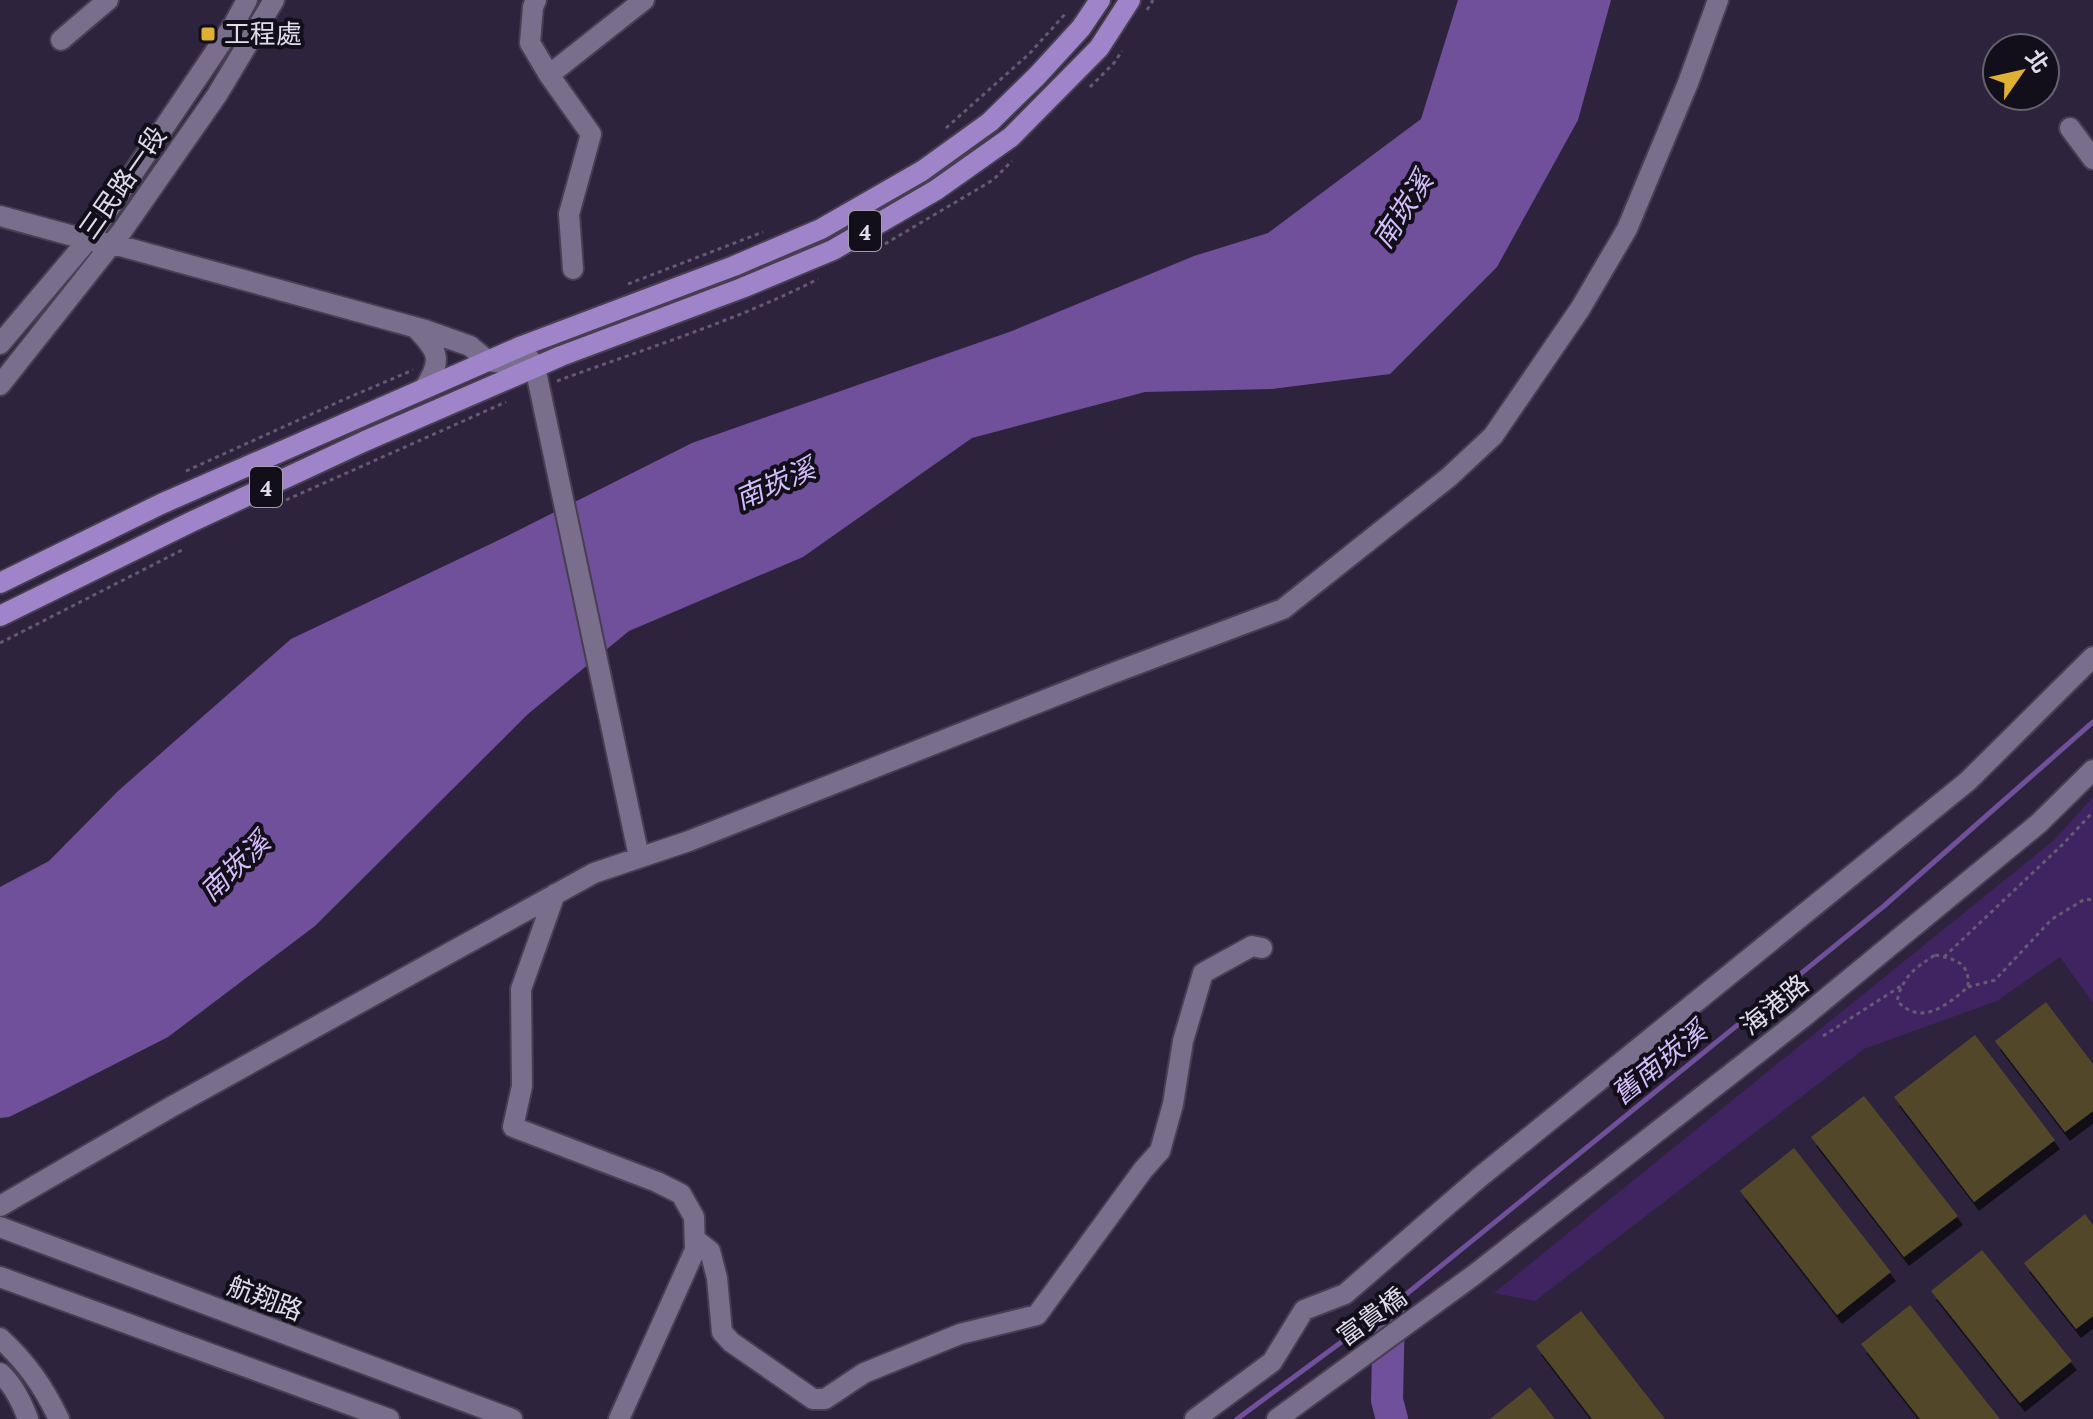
<svg xmlns="http://www.w3.org/2000/svg" width="2093" height="1419" viewBox="0 0 2093 1419" font-family="'Crimson Pro','Noto Sans TC',serif">
<defs>
<filter id="shadow"><feDropShadow dx="5" dy="9" stdDeviation="0" flood-color="#0009"/></filter>
</defs>
<rect width="100%" height="100%" fill="#2d233c"/>
<path fill="#3f2461" d="M2093,797V1003L2060,957L1997,1001L1864,1049L1535,1301L1494,1293L2054,840Z"/>
<path fill="#70509b" d="M1458,0H1611L1578,120L1497,267L1390,374L1272,389L1145,392L972,438L803,557L629,631L528,714L315,926L168,1037L54,1095L9,1117L0,1118V887L49,861L118,791L291,639L503,538L692,443L1012,331L1194,256L1268,233L1421,119Z"/>
<g fill="none" stroke-linecap="round" stroke-linejoin="round">
<path stroke="#70509b" stroke-width="5" d="M1237,1419L1404,1296L1884,906L2093,722"/>
<path stroke="#70509b" stroke-width="32" d="M1389,1308L1387,1400L1392,1419"/>
</g>
<path fill="#53472b" filter="url(#shadow)" d="M2046,1002L2093,1064V1111L2065,1132L1995,1041Z
M1975,1035L2055,1140L1974,1202L1894,1097Z
M1864,1096L1958,1216L1904,1257L1811,1137Z
M1794,1148L1891,1272L1837,1315L1740,1191Z
M2085,1214L2093,1225V1316L2076,1329L2024,1263Z
M1982,1250L2072,1361L2020,1403L1931,1291Z
M1910,1305L2000,1419H1920L1861,1344Z
M1581,1311L1665,1419H1592L1536,1346Z
M1530,1387L1555,1419H1490Z"/>
<g fill="none" stroke-linecap="round" stroke-linejoin="round">
<defs>
<path id="minor" d="M536,0L533,7L530,43L549,75L591,134L569,214L573,269
M61,40L108,0
M549,75L644,0
M2070,128L2093,159
M0,216L88,240L113,244L425,330L470,346L488,361L535,367
M415,327C439,352 443,359 424,389
M0,344L88,240L234,24L247,0
M529,358L535,367L639,857
M0,385L122,231L217,95L274,0
M555,894L521,989L522,1086L513,1127L657,1182L681,1194L694,1217L695,1250L619,1419
M0,1206L171,1107L594,873L689,841L1108,675L1283,609L1449,477L1493,436L1580,309L1627,229L1688,83L1718,0
M0,1227L512,1419
M695,1239L710,1251L717,1278L722,1332L731,1342L813,1399H825L864,1373L960,1334L1037,1315L1143,1170L1160,1151L1173,1104L1183,1041L1203,973L1252,946L1262,948
M0,1277L389,1419
M0,1338C27,1363 43,1386 59,1419
M0,1373C13,1384 22,1403 28,1419
M1195,1419L1272,1362L1304,1310L1345,1294L1480,1177L1968,781L2093,657
M1277,1419L1474,1275L1801,1019L2038,824L2093,770"/>
<path id="major" d="M0,583L161,504L522,346L734,266L821,229L922,171L990,122L1037,76L1081,28L1100,0
M0,616L191,522L365,441L561,356L742,288L833,250L936,190L1011,137L1099,48L1130,0"/>
</defs>
<use href="#minor" stroke="#473e52" stroke-width="24"/>
<use href="#major" stroke="#473e52" stroke-width="24"/>
<path stroke="#645b72" stroke-width="3" stroke-dasharray="4 4" stroke-linecap="butt" d="M1147,10L1153,0
M1090,87L1114,63L1122,51
M946,128L1029,54L1067,12
M878,248L993,180L1012,161
M628,284L763,232
M557,381C644,349 736,321 818,279
M186,471L345,399L413,370
M286,500L506,402
M0,643L182,550
M1935,955C1955,959 1970,962 1968,987C1947,1005 1922,1027 1897,1001C1903,976 1915,968 1935,955Z
M1944,957L2063,844L2093,812
M1968,987L1995,980L2052,919L2085,899L2093,900
M1823,1036L1901,986"/>
<use href="#minor" stroke="#796e8b" stroke-width="20"/>
<use href="#major" stroke="#9f84c9" stroke-width="20"/>
</g>
<rect fill="#deb133" stroke="#130f1a" stroke-width="3" x="200" y="26" width="16" height="16" rx="4"/>
<g text-anchor="middle" dominant-baseline="central" stroke-width="8" stroke-linejoin="round" paint-order="stroke">
<g fill="#130f1a" stroke="#a39ead" stroke-width="2">
<rect x="849" y="211" width="32" height="40" rx="6"/>
<rect x="250" y="467" width="32" height="40" rx="6"/>
</g>
<g font-size="24" font-weight="bold" fill="#e1dcec">
<text x="865" y="231">4</text>
<text x="266" y="487">4</text>
</g>
<g font-size="26" fill="#e1dcec" stroke="#130f1a" text-anchor="start">
<text x="224" y="34">工程處</text>
</g>
<g font-size="26" fill="#e1dcec" stroke="#130f1a">
<text transform="translate(123 183) rotate(-55)">三民路一段</text>
<text transform="translate(1775 1005) rotate(-39)">海港路</text>
<text transform="translate(265 1299) rotate(21)">航翔路</text>
<text transform="translate(1372 1317) rotate(-36)">富貴橋</text>
</g>
<g font-size="28" font-style="italic" fill="#d4bdfb" stroke="#130f1a">
<text transform="translate(1403 210) rotate(-57)">南崁溪</text>
<text transform="translate(775 484) rotate(-24)">南崁溪</text>
<text transform="translate(235 867) rotate(-44)">南崁溪</text>
<text transform="translate(1659 1063) rotate(-39)">舊南崁溪</text>
</g>
</g>
<g transform="translate(2021 72) rotate(56)"><circle r="38" fill="#130f1a" stroke="#65616e" stroke-width="2"/>
<path d="M0-6L14 30L0 20L-14 30Z" fill="#deb133"/>
<text y="-12" font-size="22" font-weight="bold" text-anchor="middle" fill="#e1dcec">北</text>
</g>
</svg>
